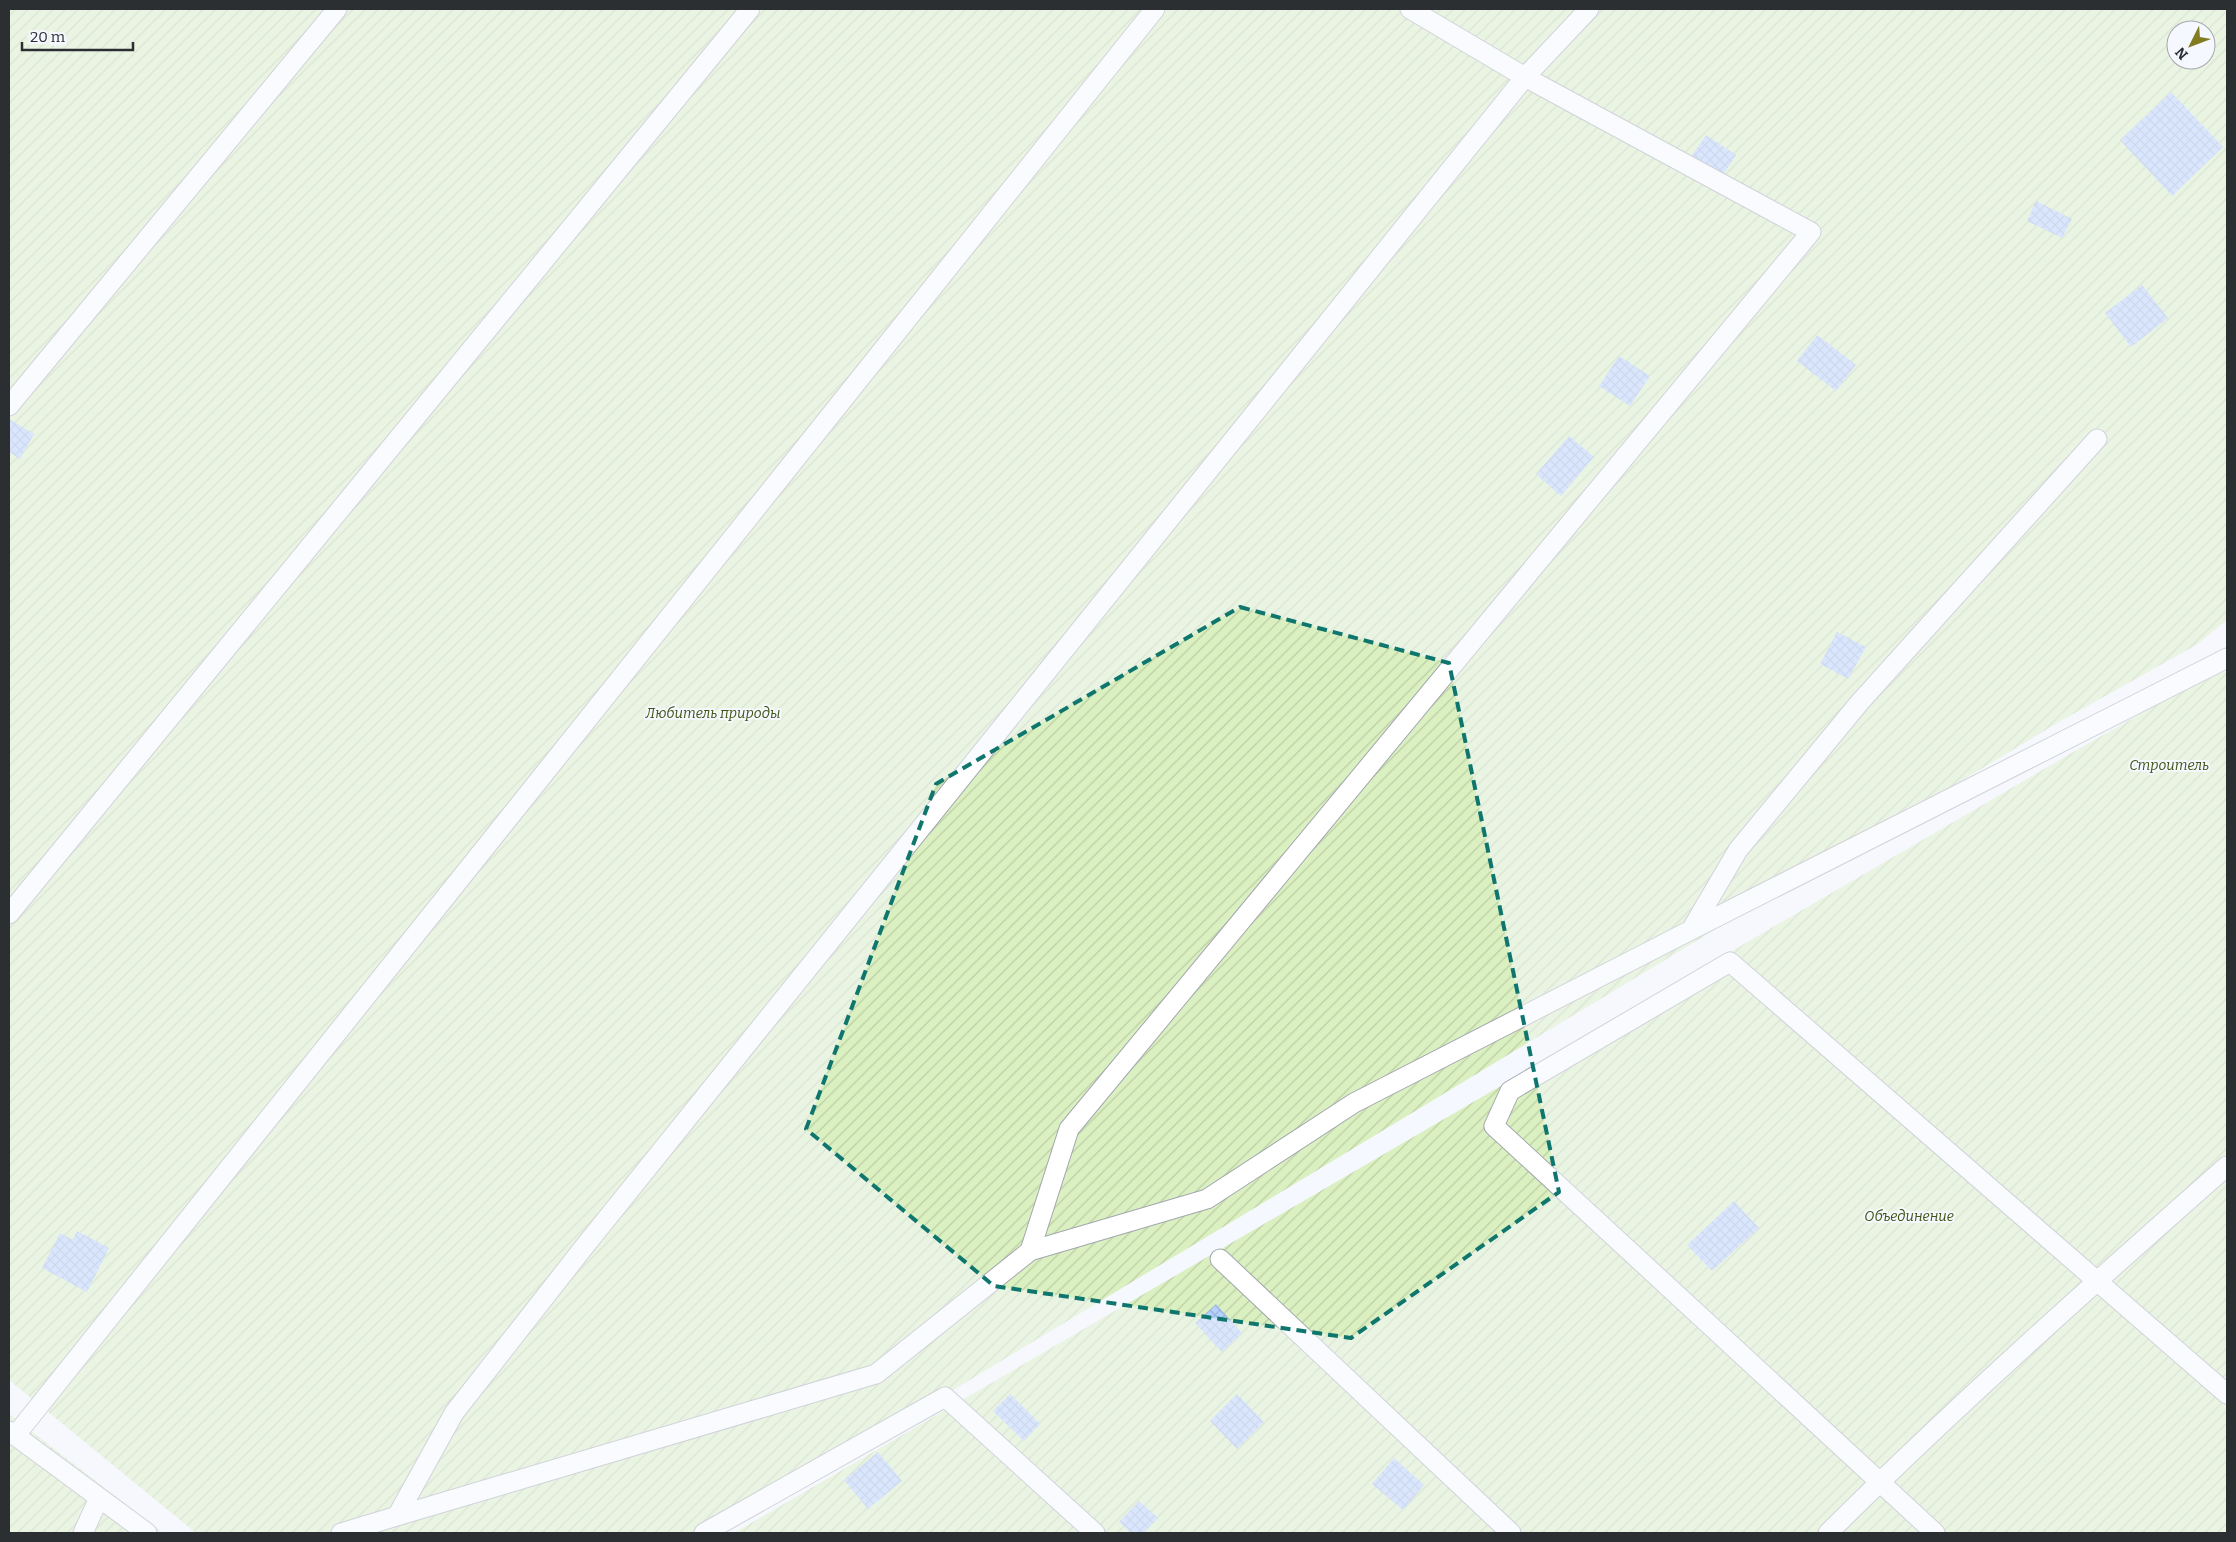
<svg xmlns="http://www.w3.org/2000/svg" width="2236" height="1542" viewBox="0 0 2236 1542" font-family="Bitter,serif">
<defs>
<pattern id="garden-furrows" width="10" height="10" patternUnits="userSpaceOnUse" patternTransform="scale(1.25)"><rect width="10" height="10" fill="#dbf0c0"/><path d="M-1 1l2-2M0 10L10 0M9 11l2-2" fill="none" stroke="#bccea5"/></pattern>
<pattern id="building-cross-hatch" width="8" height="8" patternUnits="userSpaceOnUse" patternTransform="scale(1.25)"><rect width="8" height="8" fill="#b6d1fe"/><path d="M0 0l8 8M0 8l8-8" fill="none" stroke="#9db4da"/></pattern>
</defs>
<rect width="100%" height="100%" fill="#f5f8fe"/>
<path fill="url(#garden-furrows)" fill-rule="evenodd" d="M9,9H2227V620L2196,645L2059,722L935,1401L695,1533H196L9,1380ZM2176,30H2206V60H2176Z
M2227,665V1533H734L2075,751Z
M9,1414L163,1533H9Z"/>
<path fill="url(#building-cross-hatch)" d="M2171,92L2223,147L2172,196L2120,140Z
M1706,135L1736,155L1719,181L1689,160Z
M2036,201L2072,219L2062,238L2027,221Z
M2142,285L2168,318L2131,347L2105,313Z
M1817,335L1856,365L1836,391L1797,361Z
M1619,356L1650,376L1630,406L1599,386Z
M9,419L34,434L20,459L9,452Z
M1569,436L1594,457L1561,496L1536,474Z
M1837,632L1866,647L1848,679L1820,664Z
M1734,1201L1759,1228L1712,1271L1687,1245Z
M77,1231L109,1248L87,1292L42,1268L60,1233L73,1240Z
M1216,1304L1242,1333L1222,1352L1195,1323Z
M1010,1394L1040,1424L1024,1441L993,1411Z
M1237,1394L1264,1422L1237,1449L1210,1421Z
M878,1452L902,1481L868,1509L844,1480Z
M1394,1458L1424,1485L1403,1510L1372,1484Z
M1139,1501L1158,1518L1144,1533H1131L1119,1522Z"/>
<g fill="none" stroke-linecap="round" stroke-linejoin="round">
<defs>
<path id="service" d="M1589,9L1525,77L584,1247L454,1413L397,1516L876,1374L1030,1251L1207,1199L1354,1103L1691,930L1738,850L1860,702L2097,439
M9,406L337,9
M9,914L750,9
M1691,930L2227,658
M1030,1251L1069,1129L1811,232L1525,77L1410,9
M1220,1259L1511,1533
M9,1431L147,1533
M15,1436L1155,9
M83,1533L99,1498
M341,1533L397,1516
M704,1533L945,1397L1095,1533
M1828,1533C1956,1406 2092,1285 2227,1166
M1935,1533L1494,1126L1510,1091L1730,962L2227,1394"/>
</defs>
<use href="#service" stroke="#a1a7af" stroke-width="21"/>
<use href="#service" stroke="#fff" stroke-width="19"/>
</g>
<path d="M0 0H2236V1542H0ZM1240,607L1449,663L1559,1192L1351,1338L994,1286L806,1129L936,784Z" fill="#f5f8fe" fill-opacity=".55" fill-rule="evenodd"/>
<path fill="none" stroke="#0f766e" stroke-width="4" stroke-dasharray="10 6" stroke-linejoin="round" d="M1240,607L1449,663L1559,1192L1351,1338L994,1286L806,1129L936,784Z"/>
<g text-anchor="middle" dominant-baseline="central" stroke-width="4" stroke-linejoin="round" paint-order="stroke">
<g font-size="14" font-style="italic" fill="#405615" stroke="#f5f8fe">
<text x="713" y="713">Любитель природы</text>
<text x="2169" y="765">Строитель</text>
<text x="1909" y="1216">Объединение</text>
</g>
</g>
<rect width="2236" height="1542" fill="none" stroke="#2c2f32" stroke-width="20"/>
<g transform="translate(2191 45) rotate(228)"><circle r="24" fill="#f5f8fe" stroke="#a5a8ac"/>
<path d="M0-4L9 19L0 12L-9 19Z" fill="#837b21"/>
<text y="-8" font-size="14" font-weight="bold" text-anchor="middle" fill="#2c2f32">N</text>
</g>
<path d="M22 42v8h111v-8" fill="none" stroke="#2c2f32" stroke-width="2.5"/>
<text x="30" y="42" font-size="15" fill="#2c2f32" stroke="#f5f8fe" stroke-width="4" paint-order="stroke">20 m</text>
</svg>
